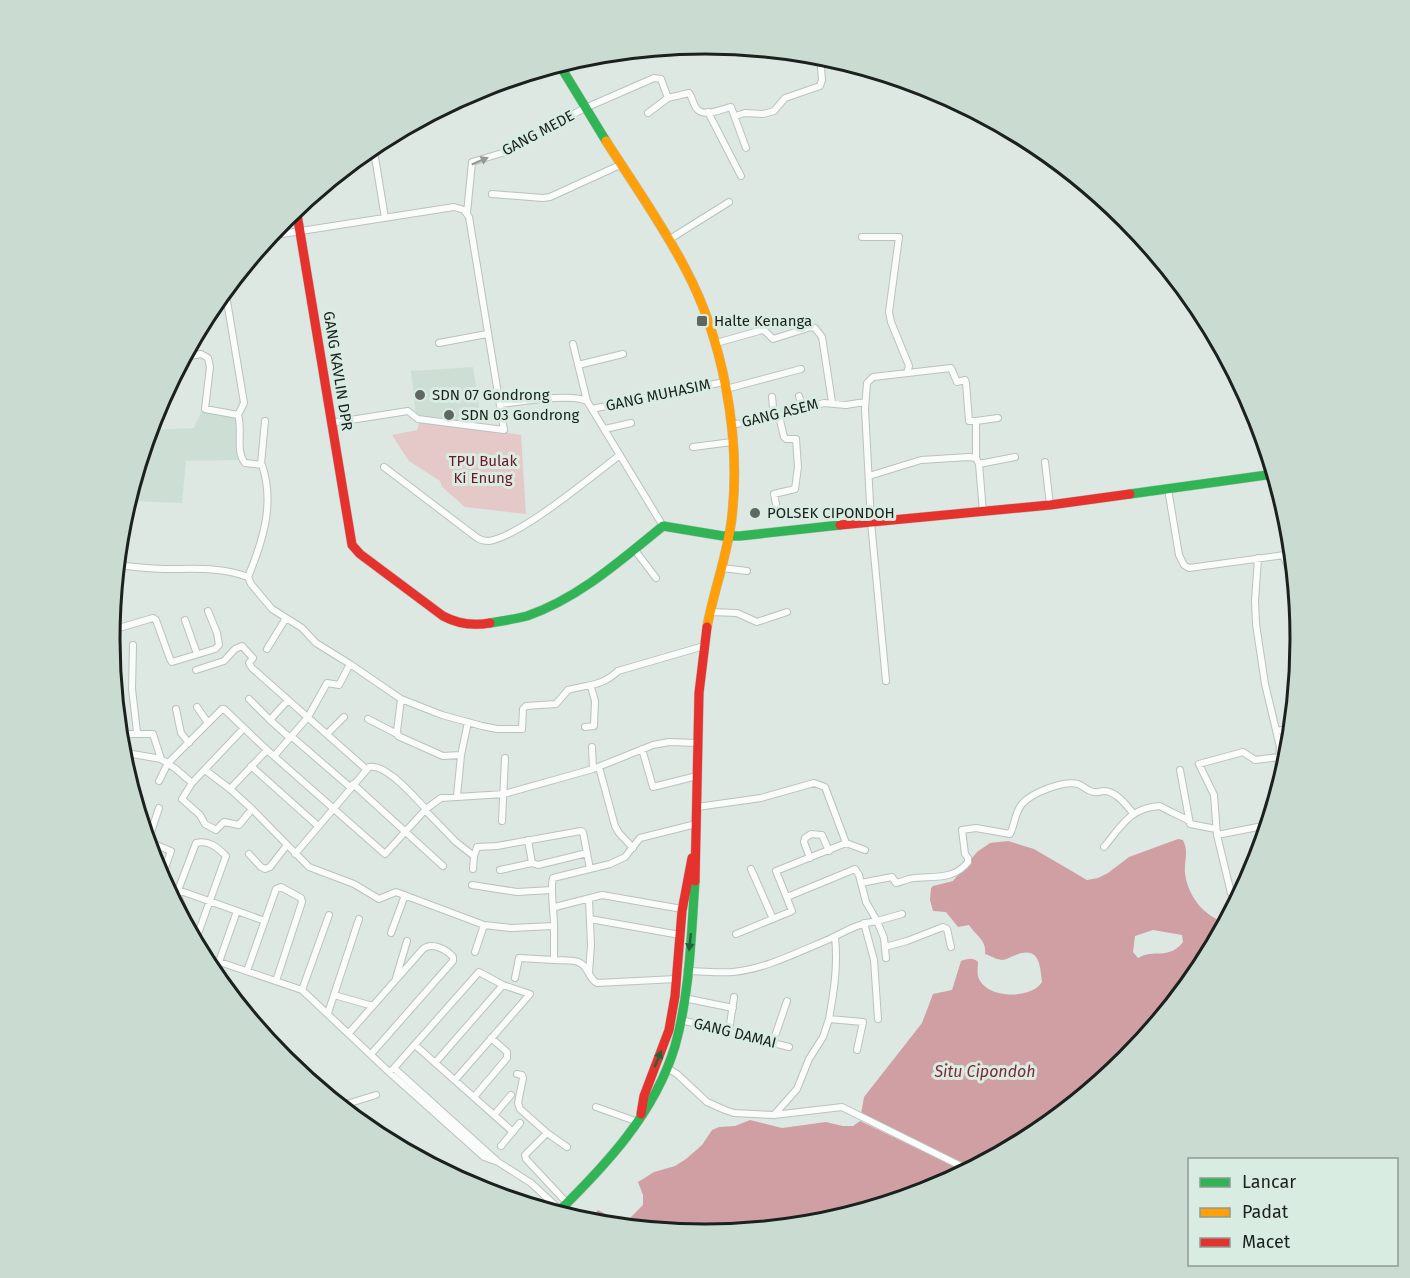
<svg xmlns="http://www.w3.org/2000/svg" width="1410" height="1278" viewBox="0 0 1410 1278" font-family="'Fira Sans',sans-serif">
<rect width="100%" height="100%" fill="#dde8e2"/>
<path fill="#cddfd5" d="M473,367L482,425L416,418L411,371Z
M201,412L230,416L238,419V460L186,461L182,503L128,501L149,430L194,428Z"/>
<path fill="#e5c9c9" d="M420,420L521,435L526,514L465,507L442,487L440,481L409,461L392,435L417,430Z"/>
<path fill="#d09fa3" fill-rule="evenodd" d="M1178,839L1183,840C1189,852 1184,861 1185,873C1187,894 1204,918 1226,922L1200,970L1151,1030L1099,1082L1036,1134L973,1168L861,1114L864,1097L922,1023L933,994L952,990L961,961C967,959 973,957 978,962C978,966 977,972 978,976C984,999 1031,1000 1042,982C1040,964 1039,946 1016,955C1012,956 1008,959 1003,960C997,960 991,956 985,954C987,940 975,935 969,925L958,927L946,912L933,911L930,900L931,888L933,886L953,881L977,852L990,843L1008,841L1034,849L1087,880L1098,878L1108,873L1129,857ZM1153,930L1182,935L1183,942C1168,961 1154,948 1138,958L1133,952L1135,936Z
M750,1120L782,1128L826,1122L843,1126H853L860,1121L966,1172L933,1189L821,1223L705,1234L588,1223L598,1210L620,1221H627L643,1205V1195L638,1182L654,1172L675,1166L686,1159L702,1145L712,1130L719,1127L735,1126Z"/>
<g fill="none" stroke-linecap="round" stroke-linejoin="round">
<defs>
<path id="street" d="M708,112L741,176
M648,113L668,98L689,93C693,98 693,106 698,110C705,117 722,109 731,107L746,148
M735,116L745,113L763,114L774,111L785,98L820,86L822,80L820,55
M373,145L385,218
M492,194L543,198L550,197L620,165
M467,213L472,162L502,153L583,109L654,78L661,79L668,98
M269,236L454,207L464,210L469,217L504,430L418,419L408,411L331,423
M862,237H899L889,312L891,322L909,366L907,373
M670,239L729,202
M225,289L244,403L238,415C243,430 235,451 245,463L262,465C275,503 263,541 248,577
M439,343L487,334
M716,343L759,331L764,330L773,339L811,327L815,328L822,337L832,402
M573,344L587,401
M184,357L201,354L208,358L210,367L205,409L238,415
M578,365L623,354
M726,389L801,369
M799,396L803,408
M772,397L774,417
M500,404C519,402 572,393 587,401L663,526
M592,409L724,382
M731,425L779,416L824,403L846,405L865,402
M605,429L631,423
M693,447L732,442
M976,458V421L998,418
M1045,462L1050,505
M261,464L265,421
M979,464L1015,457
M384,467L476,537C480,540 484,541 489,541C521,536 592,476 620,455
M869,476L921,460L969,457L976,458L979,464L983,512
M1168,489L1179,555L1184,565L1189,568L1292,554
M777,509L774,494L795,489L798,467L796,439H786L784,437L779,416
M634,549L656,578
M1283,555L1295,583
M1258,558L1255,601L1256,624L1265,684L1280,747L1275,800
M117,565C134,567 151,569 169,569C196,569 222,567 248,577L251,584L272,609L302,628L316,643L350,664L401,699L442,715L482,726L497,729H522L523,709L526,706L556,704L568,690C589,684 601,687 618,671L704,646
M722,568L747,571
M710,612L737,613L757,622L787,612
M185,620L197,654
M112,630L153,618L156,620L170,659L172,662L215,649L219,645L217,633L208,611
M110,636L113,605
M133,645L132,689L137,732
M267,649L286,618
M196,670L224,661L235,649L242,646L253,658L249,663L252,668L366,769
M886,681L871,522L865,409L867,383L873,377L951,368L957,382L965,380L966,383L969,421H976
M249,699L270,720
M401,699L397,731L398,736L443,756L461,755
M288,700L270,720L290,738
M197,707L208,723
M176,709L181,733L189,743
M368,719L397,734
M585,727L594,726L595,701L591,687
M244,728L192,783L182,799L200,815L205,824L216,830L224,822L239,825L252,809
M1277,731L1292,728
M119,734H153L161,759L176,769L192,783
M327,734L344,717
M291,736L350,787
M592,747L593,769
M642,749L653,787L697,776
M121,752L161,759
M275,755L308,717L327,683L339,685L350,664
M251,766L318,826
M599,767L615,826L619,833L633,848
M205,770L230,789L252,809L309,867L354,884L379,899L396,892L484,925L511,928L554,926V960C568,961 581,957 588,972C591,977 592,980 597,983L676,979
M1180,770L1190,824L1216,829
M159,781L168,763L222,709H224L267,750L385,854L426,809L441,798L504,794L593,769L653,745L669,742L697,743
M353,784L443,866
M230,789L267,750
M457,796L461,755L468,722
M697,807L761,798L814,783L825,787L846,843
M159,808L149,838L154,844L171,851L161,879
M425,810L456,842L474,856
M502,821L505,758
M1217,835L1214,795L1199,764L1243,752L1255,760L1279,757
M528,840L532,863
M1104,847C1122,825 1130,808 1160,806C1170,812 1179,815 1189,821
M249,854L261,867L265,869L270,867L287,845
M295,854L369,767C386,763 414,797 426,809
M810,858L804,842L805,838L811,834L822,835L829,851
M473,869L474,856L477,847L497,846L581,831L583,832L590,869
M751,869L773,919
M500,870L532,863L538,865L587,853
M861,883L892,877L896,883C902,882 909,878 915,878C935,876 954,880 968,862V858L965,854L962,830L976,828L1010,834C1015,824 1015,812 1022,804C1031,793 1064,780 1078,784C1084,786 1088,792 1095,792C1099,793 1100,791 1104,791C1116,791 1126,805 1133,813
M164,885L265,921
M472,885L517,892L552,890
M1231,893L1217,835L1268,825
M787,897L855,869L859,875L866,902L877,921L902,914
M555,907L602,895L682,909
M590,919L680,935
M864,923L874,960L878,1019
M554,926C554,913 550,887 553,878L610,864L625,857L640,838L696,824
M391,933L405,895
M736,934L792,911L776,871L846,843L865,850
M835,937C838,966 834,991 829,1019L863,1022L857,1050
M195,942L226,856C217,847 209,840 196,843L177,893L195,938
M885,947L907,941L943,927L947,929L951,947
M475,952L484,925
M202,956L302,990L389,1072L484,1157L498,1162
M219,962L237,911
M247,971L276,889L281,887L301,898L302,902L276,981
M687,971C702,971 718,973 733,972C765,969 796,953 825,941C843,933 857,923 877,921L884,938L886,958
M589,972L591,945L589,900
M396,978L407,941
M515,978L519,958L554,960
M302,990L329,915
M334,995L373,1006
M684,998L733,1008
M328,1013L359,919
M681,1020L789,1047
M729,1031L734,997
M349,1033L423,949C432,942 446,949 453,957V961L372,1053
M773,1042L787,1001
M415,1045L513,1132
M435,1063L503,985
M394,1068L498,1162L531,1183L560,1210
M667,1068L677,1074L707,1102L725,1110L734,1113L774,1115L842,1107L969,1170
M389,1072L394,1068L479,972L503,985L530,994L455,1080
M517,1074L522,1075L523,1078L518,1103L520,1109L547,1133L525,1155L526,1159L567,1203
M474,1097L507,1058V1052L491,1038
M340,1106L376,1095
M596,1107L638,1122
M494,1115L511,1095
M774,1115L797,1089L809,1059L823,1037L829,1019
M547,1133L567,1147
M374,1134L378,1132
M501,1146L520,1123"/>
<path id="fast" d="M559,64L606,141
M1130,494L1274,474
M490,623C502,621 515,619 527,616C579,598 621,560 663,526L723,536H740L840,525
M557,1213C606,1165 655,1113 675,1046C690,993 691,936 695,881"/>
<path id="slow" d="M606,141C633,183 662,224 685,268C723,339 741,436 732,516C728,554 714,589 707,627"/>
<path id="jam" d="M296,208L352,545L360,554L443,616C458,624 474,626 490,623
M840,525L1050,505L1130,494
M695,881L699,693L707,627
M641,1114L644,1096L669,1030L675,996L682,911L692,858"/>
</defs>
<use href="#street" stroke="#bac2be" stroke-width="8"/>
<use href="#fast" stroke="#bac2be" stroke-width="10"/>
<use href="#slow" stroke="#bac2be" stroke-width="10"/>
<use href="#jam" stroke="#bac2be" stroke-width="10"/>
<use href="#street" stroke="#fafcfb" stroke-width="6"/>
<use href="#fast" stroke="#30b455" stroke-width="9"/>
<use href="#slow" stroke="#ff9f0a" stroke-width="9"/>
<use href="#jam" stroke="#e5322d" stroke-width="9"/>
</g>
<defs><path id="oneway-solid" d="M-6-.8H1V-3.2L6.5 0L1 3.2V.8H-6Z" transform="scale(1.5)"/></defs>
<use fill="#969998" href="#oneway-solid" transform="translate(480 161) rotate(-23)"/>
<g fill="#246337">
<use href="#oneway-solid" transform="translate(690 942) rotate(96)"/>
<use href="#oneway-solid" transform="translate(658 1059) rotate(-67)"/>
</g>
<g fill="#5f6763" stroke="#d9ece2" stroke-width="2">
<rect x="696" y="315" width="12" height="12" rx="3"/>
<circle cx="420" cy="395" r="6"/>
<circle cx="449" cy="415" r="6"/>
<circle cx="755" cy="513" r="6"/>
</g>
<g text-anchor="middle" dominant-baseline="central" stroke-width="6" stroke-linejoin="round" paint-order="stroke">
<g font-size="15" fill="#1b211e" stroke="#d9ece2">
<text transform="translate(538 133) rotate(-28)">GANG MEDE</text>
<text transform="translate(338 371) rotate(81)">GANG KAVLIN DPR</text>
<text transform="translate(658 395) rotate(-12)">GANG MUHASIM</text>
<text transform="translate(780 413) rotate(-14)">GANG ASEM</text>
<text transform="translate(735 1033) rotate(14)">GANG DAMAI</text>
</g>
<g font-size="15" fill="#1b211e" stroke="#d9ece2" text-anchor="start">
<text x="714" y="321">Halte Kenanga</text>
<text x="432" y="395">SDN 07 Gondrong</text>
<text x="461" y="415">SDN 03 Gondrong</text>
<text x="767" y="513">POLSEK CIPONDOH</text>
</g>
<g font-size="15" fill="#6f152a" stroke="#d9ece2">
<text x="483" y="461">TPU Bulak<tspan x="483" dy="17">Ki Enung</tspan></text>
</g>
<g font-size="16" font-style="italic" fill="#812738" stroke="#d9ece2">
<text x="985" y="1071">Situ Cipondoh</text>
</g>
</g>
<path d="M0 0H1410V1278H0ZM120 639a585 585 0 1 1 1170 0a585 585 0 1 1-1170 0Z" fill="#cadcd2" fill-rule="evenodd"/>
<path fill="none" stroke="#1b211e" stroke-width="3" d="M120 639a585 585 0 1 1 1170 0a585 585 0 1 1-1170 0Z"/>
<rect x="1188" y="1158" width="210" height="108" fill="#d9ece2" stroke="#8d9b94" stroke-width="1.5"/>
<rect x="1200" y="1178" width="30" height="9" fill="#30b455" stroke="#8d9b94" stroke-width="1.5"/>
<text x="1242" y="1188" font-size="18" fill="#1b211e">Lancar</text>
<rect x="1200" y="1208" width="30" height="9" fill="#ff9f0a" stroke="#8d9b94" stroke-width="1.5"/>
<text x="1242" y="1218" font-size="18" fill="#1b211e">Padat</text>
<rect x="1200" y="1238" width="30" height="9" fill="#e5322d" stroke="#8d9b94" stroke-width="1.5"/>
<text x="1242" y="1248" font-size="18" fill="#1b211e">Macet</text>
</svg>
